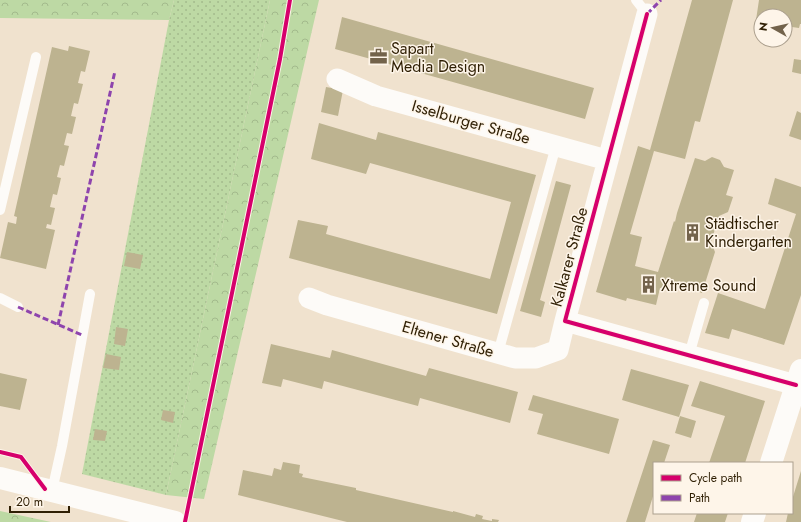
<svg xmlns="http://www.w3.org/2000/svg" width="801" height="522" viewBox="0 0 801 522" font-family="Jost,sans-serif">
<defs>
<pattern id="park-crowns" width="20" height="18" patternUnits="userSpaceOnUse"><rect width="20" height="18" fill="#bdd9a4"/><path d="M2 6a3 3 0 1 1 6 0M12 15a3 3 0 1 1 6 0" fill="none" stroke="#a3ba8c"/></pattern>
<pattern id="garden-dots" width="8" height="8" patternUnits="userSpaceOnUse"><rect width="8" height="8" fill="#bdd9a4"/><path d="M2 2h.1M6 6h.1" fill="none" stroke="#a3ba8c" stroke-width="1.8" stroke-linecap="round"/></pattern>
</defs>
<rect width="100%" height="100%" fill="#f0e2ce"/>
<path fill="url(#park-crowns)" d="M0,0H174L169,20H167L0,18Z
M270,0H319L204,499L166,495Z
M0,511L51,522H0Z"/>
<path fill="url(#garden-dots)" d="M174,0H270L166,495L82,474L169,20Z"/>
<path fill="#bdb390" d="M692,0H733L700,122L695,121L685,159L654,151L630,234L642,237L635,266L658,272L674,221L675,222L677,213L695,158L705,161L712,157L720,160L724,167L734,170L726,195L733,197L728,212L719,216L711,242L715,252L702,293L689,288L690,284L679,281L678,285L666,281L664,288H660L656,305L627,298L626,301L596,292L638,146L650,150Z
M759,0H801V24H800L799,28L785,26V16H761V21L756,20Z
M342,17L594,88L585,119L335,49Z
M69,46L90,51L85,72L81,71L78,83L83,84L78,104L74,103L71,116L76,117L72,134L67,133L64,145L69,146L64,166L60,165L57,177L61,178L57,195L53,194L50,207L55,208L51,225L47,224L46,228L55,230L46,269L0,258L8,222L16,224L17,217L14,216L52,47L68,51Z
M794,59L801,60V74L792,72Z
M326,87L343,90L338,116L321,112Z
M797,111L801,113V140L789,136Z
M319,123L376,140L378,132L536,175L497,314L289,258L298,220L328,226L326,234L490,279L511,202L370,163L366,174L311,159Z
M775,178L801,187V295L784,345L732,329L729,339L705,333L718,293L765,309L796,214L768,204Z
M556,181L571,185L540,300L545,302L541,317L520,311Z
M127,252L143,255L140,269L124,266Z
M116,327L128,329L125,346L114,344Z
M271,344L330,358L332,350L426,376L429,368L518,392L510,423L420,398L418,406L324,381L322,389L283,379L281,387L262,383Z
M106,354L121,357L119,370L103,368Z
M631,369L689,385L679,417L622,400Z
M0,373L27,379L20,410L0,406Z
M700,381L765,401L745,463H709L725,416L691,406Z
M533,395L619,419L609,454L537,434L543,414L528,410Z
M163,410L175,412L173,423L161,420Z
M680,416L696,421L691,438L675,433Z
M95,429L107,431L105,441L93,440Z
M653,440L670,445L664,463H654V493L645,522H626Z
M283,462L300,465L299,473L303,474L302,477L356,488V490L453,512V511L475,517L476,514L483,516L482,519L492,521V519L499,520L498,522H347L238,495L243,470L272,476L274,468L281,470Z
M801,471V522H786L788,513H792V500Z
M697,513H728L725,522H694Z"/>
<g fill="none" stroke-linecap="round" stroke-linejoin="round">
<path stroke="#fdfbf8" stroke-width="10" d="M636,0L647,14
M0,210L36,57
M0,298L18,307
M498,353L556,146
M689,355L704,303
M52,491L62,446L90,294"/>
<path stroke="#fdfbf8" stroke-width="21" d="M647,14L565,321L796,385
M337,79L376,96L607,160
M309,298L327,305L515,358H536L558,350L565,321"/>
<path stroke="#fdfbf8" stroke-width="22" d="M771,463L801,370
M0,478L175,522
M752,522L755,513"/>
<path stroke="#8e44ad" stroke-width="3" stroke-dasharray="6 3" stroke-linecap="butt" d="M647,14L661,0
M18,307L82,335
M58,325L115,71"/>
<defs>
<path id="cycleway" d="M647,14L565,321L796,385
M0,452L21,457L45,489
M185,522L280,59L290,0"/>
</defs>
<use href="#cycleway" stroke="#fef5e9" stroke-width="6"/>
<use href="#cycleway" stroke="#d6006c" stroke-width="4"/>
</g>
<defs>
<symbol id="office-bare" viewBox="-9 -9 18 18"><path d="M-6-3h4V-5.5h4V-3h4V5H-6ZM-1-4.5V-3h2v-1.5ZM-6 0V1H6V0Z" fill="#73634b" stroke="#fef5e9" stroke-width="2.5" paint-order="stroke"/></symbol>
<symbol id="building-bare" viewBox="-9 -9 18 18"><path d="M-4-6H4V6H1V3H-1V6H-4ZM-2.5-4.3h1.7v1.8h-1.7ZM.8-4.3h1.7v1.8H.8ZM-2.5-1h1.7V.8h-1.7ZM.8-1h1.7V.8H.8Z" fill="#73634b" stroke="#fef5e9" stroke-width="2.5" paint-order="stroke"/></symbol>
</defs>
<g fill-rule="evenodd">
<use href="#office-bare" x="366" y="44" width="25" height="25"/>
<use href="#building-bare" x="680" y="220" width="25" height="25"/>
<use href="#building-bare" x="636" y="272" width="25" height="25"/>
</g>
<g text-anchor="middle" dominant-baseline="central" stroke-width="3" stroke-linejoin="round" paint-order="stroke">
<g font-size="16" fill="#2f1f04" stroke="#fef5e9" text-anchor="start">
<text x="391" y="48">Sapart<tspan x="391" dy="18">Media Design</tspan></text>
<text x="705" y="223">Städtischer<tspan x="705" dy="18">Kindergarten</tspan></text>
<text x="661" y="285">Xtreme Sound</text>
</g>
<g font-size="16" fill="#2f1f04" stroke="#fef5e9">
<text transform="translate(471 122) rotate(16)">Isselburger Straße</text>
<text transform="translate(569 257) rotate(-75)">Kalkarer Straße</text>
<text transform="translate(448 339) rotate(16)">Eltener Straße</text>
</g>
</g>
<rect x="653" y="462" width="140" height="52" fill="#fef5e9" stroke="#ab9f8d"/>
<rect x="661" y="475" width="20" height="6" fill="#d6006c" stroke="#ab9f8d"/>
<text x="689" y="482" font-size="12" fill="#2f1f04">Cycle path</text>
<rect x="661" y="495" width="20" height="6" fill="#8e44ad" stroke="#ab9f8d"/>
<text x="689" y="502" font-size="12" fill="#2f1f04">Path</text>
<g transform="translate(773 28) rotate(278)"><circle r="19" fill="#fef5e9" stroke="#ab9f8d"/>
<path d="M0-3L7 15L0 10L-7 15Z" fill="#73634b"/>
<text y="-6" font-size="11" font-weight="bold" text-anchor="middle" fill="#2f1f04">N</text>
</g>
<path d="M10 506v6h59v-6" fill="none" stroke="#2f1f04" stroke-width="2"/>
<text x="16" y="506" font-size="12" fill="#2f1f04" stroke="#fef5e9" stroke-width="3" paint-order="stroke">20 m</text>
</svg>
